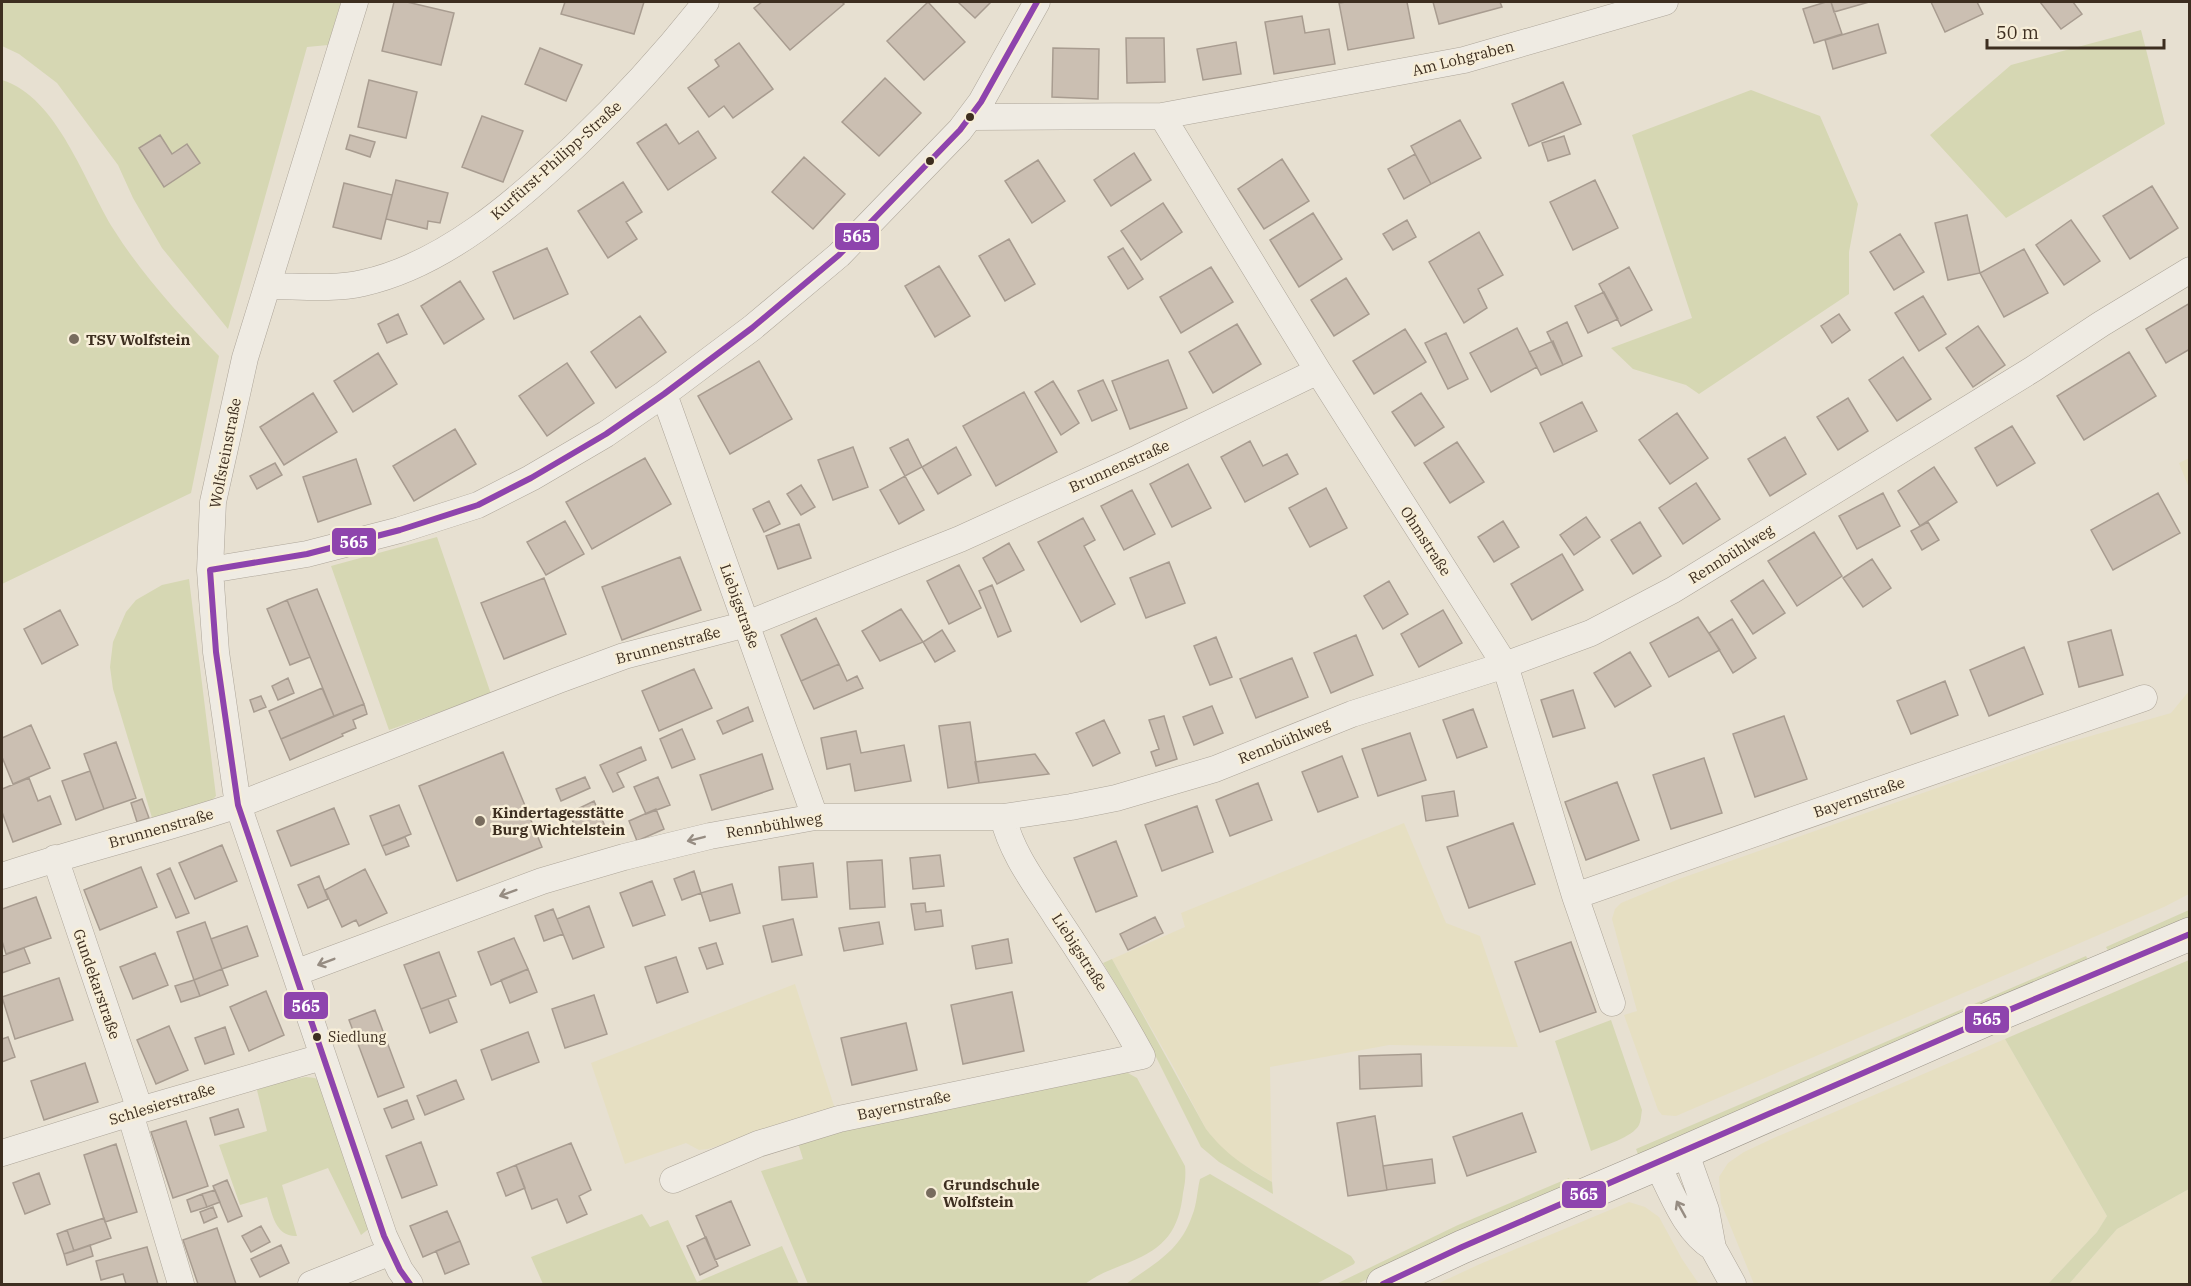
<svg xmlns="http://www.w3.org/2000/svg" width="2191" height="1286" viewBox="0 0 2191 1286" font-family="'IBM Plex Serif',serif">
<rect width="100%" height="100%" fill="#e7e0d1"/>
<path fill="#e6dfc2" d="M2189,458V488L2179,463Z
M2189,691V894L2164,907L1676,1116L1662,1115L1658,1110L1624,1015L1637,1011L1612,919L1615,909L1621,903L1679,879L2059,745L2171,713Z
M1404,823L1446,923L1480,936L1518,1047L1389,1045L1270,1067L1272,1182L1233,1158L1219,1146L1206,1129L1173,1066L1112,959L1185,927L1181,913Z
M795,984L835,1109L708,1149L699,1150L686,1143L625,1164L591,1063Z
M2005,1039L2107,1216L2097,1232L2048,1284H1754L1721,1203L1719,1177L1728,1163L1744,1152L1776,1137Z
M2189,1189V1284H2069L2117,1229Z
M1629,1202L1645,1207L1659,1217L1682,1259L1699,1284H1437L1480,1264Z"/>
<path fill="#d6d7b3" d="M2,2H341L328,45L307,47L228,329L162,248L133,198L118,165L57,83L19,54L2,46Z
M2141,30L2165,124L2006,218L1930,135L2011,65Z
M2,80C58,97 85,184 114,230C143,276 181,317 219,356L191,493L2,584Z
M1751,90L1820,116L1858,204L1849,252V294L1699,394L1686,385L1633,369L1611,348L1692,318L1632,135Z
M437,537L491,694L389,730L331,566Z
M189,579L216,796L211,801L153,821L113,689L110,667L113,642L126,612L136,600L162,585Z
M2189,910V918L2110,954L2106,947Z
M2086,956L2090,964L1639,1157L1636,1149Z
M1112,959L1206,1129C1226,1155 1245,1166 1272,1182L1273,1194L1219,1162L1201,1147L1141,1027L1103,963Z
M2189,960V1189L2117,1229L2069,1284H2048L2097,1232L2107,1216L2005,1039Z
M1611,1020L1642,1110C1641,1115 1641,1121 1639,1125C1633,1137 1603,1146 1591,1151L1555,1041Z
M1115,1070L1126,1072L1137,1078L1185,1166C1186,1175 1185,1184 1183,1193C1179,1230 1165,1248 1130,1262C1114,1269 1099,1273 1085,1284H808L761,1171L803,1159L798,1143L850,1129Z
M306,1077L315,1078L319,1082L370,1228L361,1235L328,1168L282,1185L297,1236C275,1237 272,1213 267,1197L240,1205L219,1145L267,1131L257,1090L283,1081Z
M1210,1174L1351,1256L1355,1262L1354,1264L1316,1284H1126C1155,1263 1180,1251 1192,1216C1197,1204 1197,1191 1200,1179Z
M1569,1178L1572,1187L1396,1265L1357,1284H1336L1458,1225Z
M642,1214L650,1227L668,1220L697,1282L782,1246L799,1284H543L531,1257Z"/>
<path fill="#cbbfb2" stroke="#a89c90" stroke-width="1.5" d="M394,2H407L454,13L441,65L382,51Z
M565,2H644L634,34L561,14Z
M762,2H842L844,4L790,50L754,8Z
M928,2L965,42L924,80L887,41Z
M958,2H991L975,18Z
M1346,2H1407L1414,38L1348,50L1339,3Z
M1433,2H1500L1502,7L1439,24Z
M1826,2H1831L1842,34L1814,43L1803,9Z
M1831,2H1869L1834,12Z
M1931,2H1977L1983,14L1945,32Z
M2040,2H2073L2082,14L2061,29Z
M1302,16L1305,33L1329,29L1335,64L1274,74L1265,22Z
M1878,24L1886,53L1833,69L1825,40Z
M1126,38H1164L1165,82L1127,83Z
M1236,42L1241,74L1203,80L1197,49Z
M739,43L773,89L733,118L724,106L709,117L688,88L719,66L715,60Z
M540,48L582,65L566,101L525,84Z
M1053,48L1099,49L1098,99L1052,97Z
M885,78L921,113L879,156L842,122Z
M369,80L417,92L406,138L358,127Z
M1563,82L1581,124L1529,146L1512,104Z
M482,116L523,131L503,182L462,167Z
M1460,120L1481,158L1431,184L1411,146Z
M666,124L679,144L698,131L716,158L668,190L637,143Z
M160,135L172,154L187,144L200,163L164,187L139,148Z
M350,135L375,142L370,157L346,149Z
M1564,136L1570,154L1548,161L1542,143Z
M1134,153L1151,180L1111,206L1094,180Z
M1415,154L1431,184L1404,199L1388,169Z
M804,157L845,194L813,229L772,192Z
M1282,159L1309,201L1264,229L1238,189Z
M1038,160L1065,201L1032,223L1005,181Z
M396,180L448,193L440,223L428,221L427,229L386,219Z
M1595,180L1618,228L1573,250L1550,202Z
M623,182L642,212L626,222L637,239L608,258L578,211Z
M344,183L392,195L381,239L333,227Z
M2152,186L2178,228L2130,259L2103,216Z
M1163,203L1182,232L1141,260L1121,231Z
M1313,213L1342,259L1299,287L1270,240Z
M1967,215L1980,273L1948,280L1935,223Z
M1407,220L1416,237L1393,250L1383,234Z
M2071,220L2100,261L2064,285L2036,245Z
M1479,232L1503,275L1478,289L1487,308L1464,323L1429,262Z
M1900,234L1924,272L1894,290L1870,252Z
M1009,239L1035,284L1005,301L979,256Z
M547,248L568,294L514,319L493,272Z
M1123,248L1143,279L1128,289L1108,257Z
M2024,249L2048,293L2004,317L1980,273Z
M939,266L970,316L935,337L905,286Z
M1211,267L1233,302L1181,333L1160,297Z
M1629,267L1652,310L1621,326L1599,284Z
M1346,278L1369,314L1334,336L1311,300Z
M460,281L484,319L444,344L421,306Z
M1604,292L1618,319L1588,333L1575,306Z
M1923,296L1946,334L1919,351L1895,313Z
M2190,303V349L2166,363L2146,329Z
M398,314L407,334L387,343L378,324Z
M1839,314L1850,330L1832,343L1821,326Z
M640,316L666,352L616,388L591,352Z
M1567,322L1582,356L1563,365L1547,332Z
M1237,324L1261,364L1213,393L1189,352Z
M1978,326L2005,365L1973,387L1946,348Z
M1517,328L1537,367L1491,392L1470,353Z
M1405,329L1426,362L1374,394L1353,361Z
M1446,333L1468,379L1448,389L1425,343Z
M1553,341L1563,365L1541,375L1529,352Z
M2129,352L2156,396L2084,440L2057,396Z
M378,353L397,384L353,412L334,381Z
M1903,357L1931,399L1897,421L1869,380Z
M1168,360L1187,408L1130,429L1112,381Z
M759,361L792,419L730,454L698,396Z
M567,363L594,403L547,436L519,396Z
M1103,380L1117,410L1092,421L1078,391Z
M1053,381L1079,423L1061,435L1035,392Z
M1024,392L1057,452L996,486L963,426Z
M313,393L337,432L284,465L260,427Z
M1421,393L1444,427L1415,446L1392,412Z
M1848,398L1868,431L1838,450L1817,417Z
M1582,402L1597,431L1554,452L1540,423Z
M1677,413L1708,458L1670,484L1639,440Z
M2012,426L2035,463L1997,486L1975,448Z
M455,429L476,464L414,501L393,466Z
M1785,437L1806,474L1770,496L1748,459Z
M908,439L922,467L905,476L890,448Z
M1250,441L1263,466L1287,454L1298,474L1245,502L1221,457Z
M1457,442L1484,482L1450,503L1424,463Z
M853,447L868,487L833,500L818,460Z
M956,447L971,475L938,494L922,467Z
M645,458L671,504L592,549L566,502Z
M356,459L371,504L318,522L303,477Z
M275,463L282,475L257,489L250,476Z
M1188,464L1211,508L1172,527L1150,484Z
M1934,467L1957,502L1920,526L1898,491Z
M905,476L924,510L899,524L880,490Z
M1696,483L1720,519L1683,544L1659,508Z
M801,485L815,507L801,515L787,494Z
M1326,488L1347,528L1310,547L1289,508Z
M1132,490L1155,534L1124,550L1101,506Z
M1883,493L1900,526L1857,549L1839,516Z
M2158,493L2180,533L2113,570L2091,530Z
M769,501L780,524L764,532L753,509Z
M1586,517L1600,537L1574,555L1560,535Z
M1083,518L1095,540L1084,546L1115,604L1081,622L1038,542Z
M565,521L584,554L546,575L527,542Z
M1503,521L1519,547L1494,562L1478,537Z
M1640,522L1661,556L1633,574L1611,540Z
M1928,522L1939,540L1922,550L1911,531Z
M799,524L811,558L778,569L766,536Z
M1814,532L1842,576L1797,606L1768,561Z
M1009,543L1024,570L997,584L983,558Z
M1562,554L1583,590L1532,620L1511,584Z
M680,557L701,610L622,640L602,587Z
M1872,559L1891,588L1863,607L1843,578Z
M1169,562L1185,603L1146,618L1130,578Z
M959,565L981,608L949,624L927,581Z
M544,578L566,634L504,659L481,603Z
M1763,580L1785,613L1753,634L1731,601Z
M1389,581L1408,614L1383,629L1364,596Z
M992,585L1011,631L998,637L979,591Z
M317,589L364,704L334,716L287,600Z
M287,600L310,657L290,665L267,609Z
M901,609L923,642L880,661L862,631Z
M60,610L78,645L42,664L24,629Z
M1443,610L1462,643L1419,667L1401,634Z
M1698,617L1720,650L1669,677L1650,643Z
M816,618L839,664L801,681L781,635Z
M1732,619L1756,658L1733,673L1709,633Z
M942,630L955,651L935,662L923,642Z
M2111,630L2123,675L2079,687L2068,642Z
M1356,635L1373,675L1331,693L1314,653Z
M1216,637L1232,677L1210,685L1194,646Z
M2024,647L2043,694L1989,716L1970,670Z
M1630,652L1651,686L1615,707L1594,673Z
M1292,658L1308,697L1256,718L1240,679Z
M839,664L847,681L857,676L863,688L814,709L801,681Z
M694,669L712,708L659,731L642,691Z
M288,678L294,693L278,700L272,686Z
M1945,681L1958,715L1911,734L1897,701Z
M322,688L334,716L281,739L269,711Z
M1573,690L1585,728L1553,737L1541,700Z
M261,696L266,707L254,712L250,700Z
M364,704L367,714L353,720L356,728L342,734L343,736L290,760L281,739Z
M1212,706L1223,733L1194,745L1183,717Z
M748,707L753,721L723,734L717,721Z
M1473,709L1487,747L1457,758L1443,720Z
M1164,716L1177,759L1156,766L1151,752L1159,749L1149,720Z
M1784,716L1807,779L1755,797L1733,734Z
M1104,720L1120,753L1093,766L1076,733Z
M970,722L979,783L948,788L939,726Z
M31,725L50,768L13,784L2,757V738Z
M682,729L695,759L672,768L660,739Z
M856,731L861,753L904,745L911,781L855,791L850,764L827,769L821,738Z
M1410,733L1426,780L1378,796L1362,749Z
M116,742L136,798L104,809L84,754Z
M641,747L646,760L617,773L624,787L613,792L600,765Z
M503,752L542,847L457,881L419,786Z
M762,754L773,789L712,810L700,775Z
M1035,754L1049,774L979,783L975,762Z
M1342,756L1358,797L1318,812L1302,772Z
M1704,758L1722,813L1671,829L1653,775Z
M90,771L104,809L76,820L62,781Z
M585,777L590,788L561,801L556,789Z
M658,777L670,805L646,814L634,787Z
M29,778L38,801L50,796L61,824L13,842L2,812V789Z
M1617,782L1639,840L1586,860L1565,802Z
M1258,783L1272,820L1230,836L1216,800Z
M1454,791L1458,816L1426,821L1422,796Z
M142,799L149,818L137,822L131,803Z
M594,801L605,826L580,837L569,813Z
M399,805L411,834L382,846L370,816Z
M1197,806L1213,852L1162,871L1145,825Z
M334,808L349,844L291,866L277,831Z
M656,809L664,829L637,841L629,821Z
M1513,823L1535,884L1469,908L1447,847Z
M405,837L409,846L386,855L382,846Z
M1116,841L1137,896L1096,912L1074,858Z
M222,845L237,881L195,899L179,863Z
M940,855L944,886L913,889L910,858Z
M882,860L885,907L850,909L847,862Z
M813,863L817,897L782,900L779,867Z
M141,867L157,907L100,930L84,890Z
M170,868L189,913L176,918L157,874Z
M365,869L387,913L359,926L356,920L342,927L325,890Z
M694,871L701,893L682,900L674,879Z
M319,876L328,899L308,908L298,885Z
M652,881L665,915L633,926L620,893Z
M732,884L740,913L710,921L701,893Z
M36,897L51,938L6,954L2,941V909Z
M925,903L926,912L941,910L943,926L915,930L911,904Z
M589,906L604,947L573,959L557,919Z
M553,909L563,934L544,941L535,916Z
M1155,917L1163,933L1128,950L1120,934Z
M793,919L802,955L772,962L763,926Z
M205,922L222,969L194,980L177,932Z
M879,922L883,944L844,951L839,928Z
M247,926L258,956L222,969L211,939Z
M514,938L528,969L491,985L478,952Z
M1008,939L1012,963L976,969L972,946Z
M1571,942L1596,1012L1540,1032L1515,962Z
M716,943L723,964L707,969L699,948Z
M24,948L30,963L2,973V956Z
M439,952L456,996L421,1009L404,965Z
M155,953L168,985L133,999L120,967Z
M676,957L688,992L657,1003L645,967Z
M222,969L228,985L200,996L194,980Z
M528,969L537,992L510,1003L501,980Z
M59,978L73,1020L15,1039L2,997Z
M194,980L200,996L181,1002L175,986Z
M266,991L284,1035L249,1051L230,1007Z
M1012,992L1024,1051L963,1064L951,1005Z
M594,995L607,1034L565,1048L552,1009Z
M448,999L457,1022L430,1033L421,1009Z
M375,1010L404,1087L378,1097L349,1020Z
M906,1023L917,1070L852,1085L841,1038Z
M169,1026L188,1070L156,1084L137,1040Z
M225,1027L234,1054L205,1064L195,1038Z
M528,1032L539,1062L492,1080L481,1050Z
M8,1037L15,1057L2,1062V1039Z
M1421,1054L1422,1086L1360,1089L1359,1056Z
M85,1063L98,1102L44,1120L31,1081Z
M456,1080L464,1099L425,1115L417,1096Z
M407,1100L414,1119L392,1128L384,1109Z
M238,1109L244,1127L215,1135L210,1118Z
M1522,1113L1536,1152L1467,1176L1453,1137Z
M1375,1116L1387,1190L1348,1196L1337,1123Z
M186,1121L208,1186L173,1198L151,1132Z
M421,1142L437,1185L402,1198L386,1156Z
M571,1143L591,1190L579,1196L587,1214L567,1223L557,1199L532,1209L516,1165Z
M116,1144L137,1212L105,1222L84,1155Z
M1432,1159L1435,1183L1387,1190L1383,1166Z
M516,1165L525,1188L506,1196L497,1173Z
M39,1173L50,1204L25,1214L13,1183Z
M227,1180L242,1216L228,1222L213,1186Z
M215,1190L220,1202L207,1207L202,1194Z
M202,1194L207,1207L191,1212L187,1200Z
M731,1201L750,1245L715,1260L696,1216Z
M213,1207L217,1217L204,1223L200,1212Z
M447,1211L460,1241L423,1257L410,1226Z
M104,1218L111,1238L74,1251L67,1230Z
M261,1226L270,1242L251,1252L242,1236Z
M217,1228L236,1284H198L183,1240Z
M67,1230L74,1251L64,1254L57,1234Z
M706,1237L718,1266L700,1275L687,1246Z
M460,1241L469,1264L445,1274L436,1251Z
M90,1245L93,1256L67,1265L64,1254Z
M281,1245L289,1263L260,1277L251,1259Z
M147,1247L158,1284H126L123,1274L101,1280L96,1261Z"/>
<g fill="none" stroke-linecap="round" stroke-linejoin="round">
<defs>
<path id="street" d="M355,2L245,358L213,502L210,570L216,652L238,805L384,1236L400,1270L410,1284
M1162,116L1318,371L1505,665L1575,896L1612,1003
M971,117L1162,116L1464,60L1665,2
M268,286C298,286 333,290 363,283C444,265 516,202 575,146C622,101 666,53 706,2
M664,394L815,817
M210,570L307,554L400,530L478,505L531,478L606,434L664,394L752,328L839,255L960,130L981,102L1037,2
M55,858L140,1110
M2,876C80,850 160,831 238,805L559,680L624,656L747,624L960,539L1138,458L1318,371
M1575,896L2144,698
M295,973L542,881L624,857L710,836L815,817H1003L1071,807L1116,798L1215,769L1352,714L1505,665L1591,633L1673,590L2033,369L2101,324L2190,270
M130,1113L181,1284
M1685,1151L1706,1210L1713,1248L1733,1284
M2,1153L140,1110L322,1057
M1657,1164C1672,1193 1685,1231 1713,1248
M673,1180L758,1144L839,1119L1142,1056C1116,1008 1087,963 1057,918C1037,886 1012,855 1003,817
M311,1284L391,1252"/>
<path id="secondary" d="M1383,1284L1462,1247L1657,1164L1990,1018L2190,934"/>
</defs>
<use href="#street" stroke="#ada599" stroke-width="27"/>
<use href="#secondary" stroke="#9c958a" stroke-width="34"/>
<use href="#street" stroke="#efebe3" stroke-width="26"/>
<use href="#secondary" stroke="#efebe3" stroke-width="33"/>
<defs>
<path id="bus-1" d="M410,1284L400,1270L384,1236L238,805L216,652L210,570L307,554L400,530L478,505L531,478L606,434L664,394L752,328L839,255L960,130L981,102L1037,2
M1383,1284L1462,1247L1990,1018L2190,934"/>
</defs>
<use href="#bus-1" stroke="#f7eed8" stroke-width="10"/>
<use href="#bus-1" stroke="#8e44ad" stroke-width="6"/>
</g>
<defs><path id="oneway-shaft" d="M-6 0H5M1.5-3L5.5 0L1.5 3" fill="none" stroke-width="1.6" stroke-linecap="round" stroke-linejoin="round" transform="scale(1.5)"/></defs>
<g stroke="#968c82">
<use href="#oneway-shaft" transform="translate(696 839) rotate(166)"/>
<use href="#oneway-shaft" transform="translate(508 893) rotate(160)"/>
<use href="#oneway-shaft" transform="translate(326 962) rotate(159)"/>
<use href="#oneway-shaft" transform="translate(1681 1209) rotate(-119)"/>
</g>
<g fill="#3d2e20" stroke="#f7eed8" stroke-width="2">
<circle cx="970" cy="117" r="5"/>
<circle cx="930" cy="161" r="5"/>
<circle cx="317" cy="1037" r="5"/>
</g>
<g fill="#786c5e" stroke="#f7eed8" stroke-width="2">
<circle cx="74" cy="339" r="6"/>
<circle cx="480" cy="821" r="6"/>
<circle cx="931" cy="1193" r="6"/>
</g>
<g text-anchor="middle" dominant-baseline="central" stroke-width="5" stroke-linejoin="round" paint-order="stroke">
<g font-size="14" fill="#3d2e20" stroke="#f7eed8" text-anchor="start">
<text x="328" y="1037">Siedlung</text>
</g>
<g font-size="15" fill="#3d2e20" stroke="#f7eed8">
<text transform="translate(1463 58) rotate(-14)">Am Lohgraben</text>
<text transform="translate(556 160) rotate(-42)">Kurfürst-Philipp-Straße</text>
<text transform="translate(225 453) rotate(-79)">Wolfsteinstraße</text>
<text transform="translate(1119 466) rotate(-24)">Brunnenstraße</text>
<text transform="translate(1426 541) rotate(57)">Ohmstraße</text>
<text transform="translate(1731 554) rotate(-32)">Rennbühlweg</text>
<text transform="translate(740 606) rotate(70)">Liebigstraße</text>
<text transform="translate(668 645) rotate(-15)">Brunnenstraße</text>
<text transform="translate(1284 741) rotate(-22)">Rennbühlweg</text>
<text transform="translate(1859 797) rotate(-19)">Bayernstraße</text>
<text transform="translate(774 825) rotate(-9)">Rennbühlweg</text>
<text transform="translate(161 828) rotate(-16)">Brunnenstraße</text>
<text transform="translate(1080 952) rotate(57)">Liebigstraße</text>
<text transform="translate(97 984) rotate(71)">Gundekarstraße</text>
<text transform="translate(162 1104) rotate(-17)">Schlesierstraße</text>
<text transform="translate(904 1105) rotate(-12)">Bayernstraße</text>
</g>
<g font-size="15" font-weight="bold" fill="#3d2e20" stroke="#f7eed8" text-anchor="start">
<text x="86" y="339">TSV Wolfstein</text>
<text x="492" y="812">Kindertagesstätte<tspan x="492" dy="17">Burg Wichtelstein</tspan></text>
<text x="943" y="1184">Grundschule<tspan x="943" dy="17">Wolfstein</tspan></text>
</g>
</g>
<g stroke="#f7eed8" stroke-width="2">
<rect x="834" y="222" width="46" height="29" rx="6" fill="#8e44ad"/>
<rect x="331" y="527" width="46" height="29" rx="6" fill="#8e44ad"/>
<rect x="283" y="991" width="46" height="29" rx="6" fill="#8e44ad"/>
<rect x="1964" y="1005" width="46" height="29" rx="6" fill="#8e44ad"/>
<rect x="1561" y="1180" width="46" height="29" rx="6" fill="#8e44ad"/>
</g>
<g font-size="16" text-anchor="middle" font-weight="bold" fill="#fff">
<text x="857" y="242">565</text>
<text x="354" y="548">565</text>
<text x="306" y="1012">565</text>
<text x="1987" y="1025">565</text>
<text x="1584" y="1200">565</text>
</g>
<rect width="2191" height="1286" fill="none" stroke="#3d2e20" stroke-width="6"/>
<path d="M1987 39v9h177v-9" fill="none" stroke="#3d2e20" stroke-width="3"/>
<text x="1996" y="39" font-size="18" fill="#3d2e20" stroke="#f7eed8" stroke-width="4.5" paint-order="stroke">50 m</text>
</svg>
